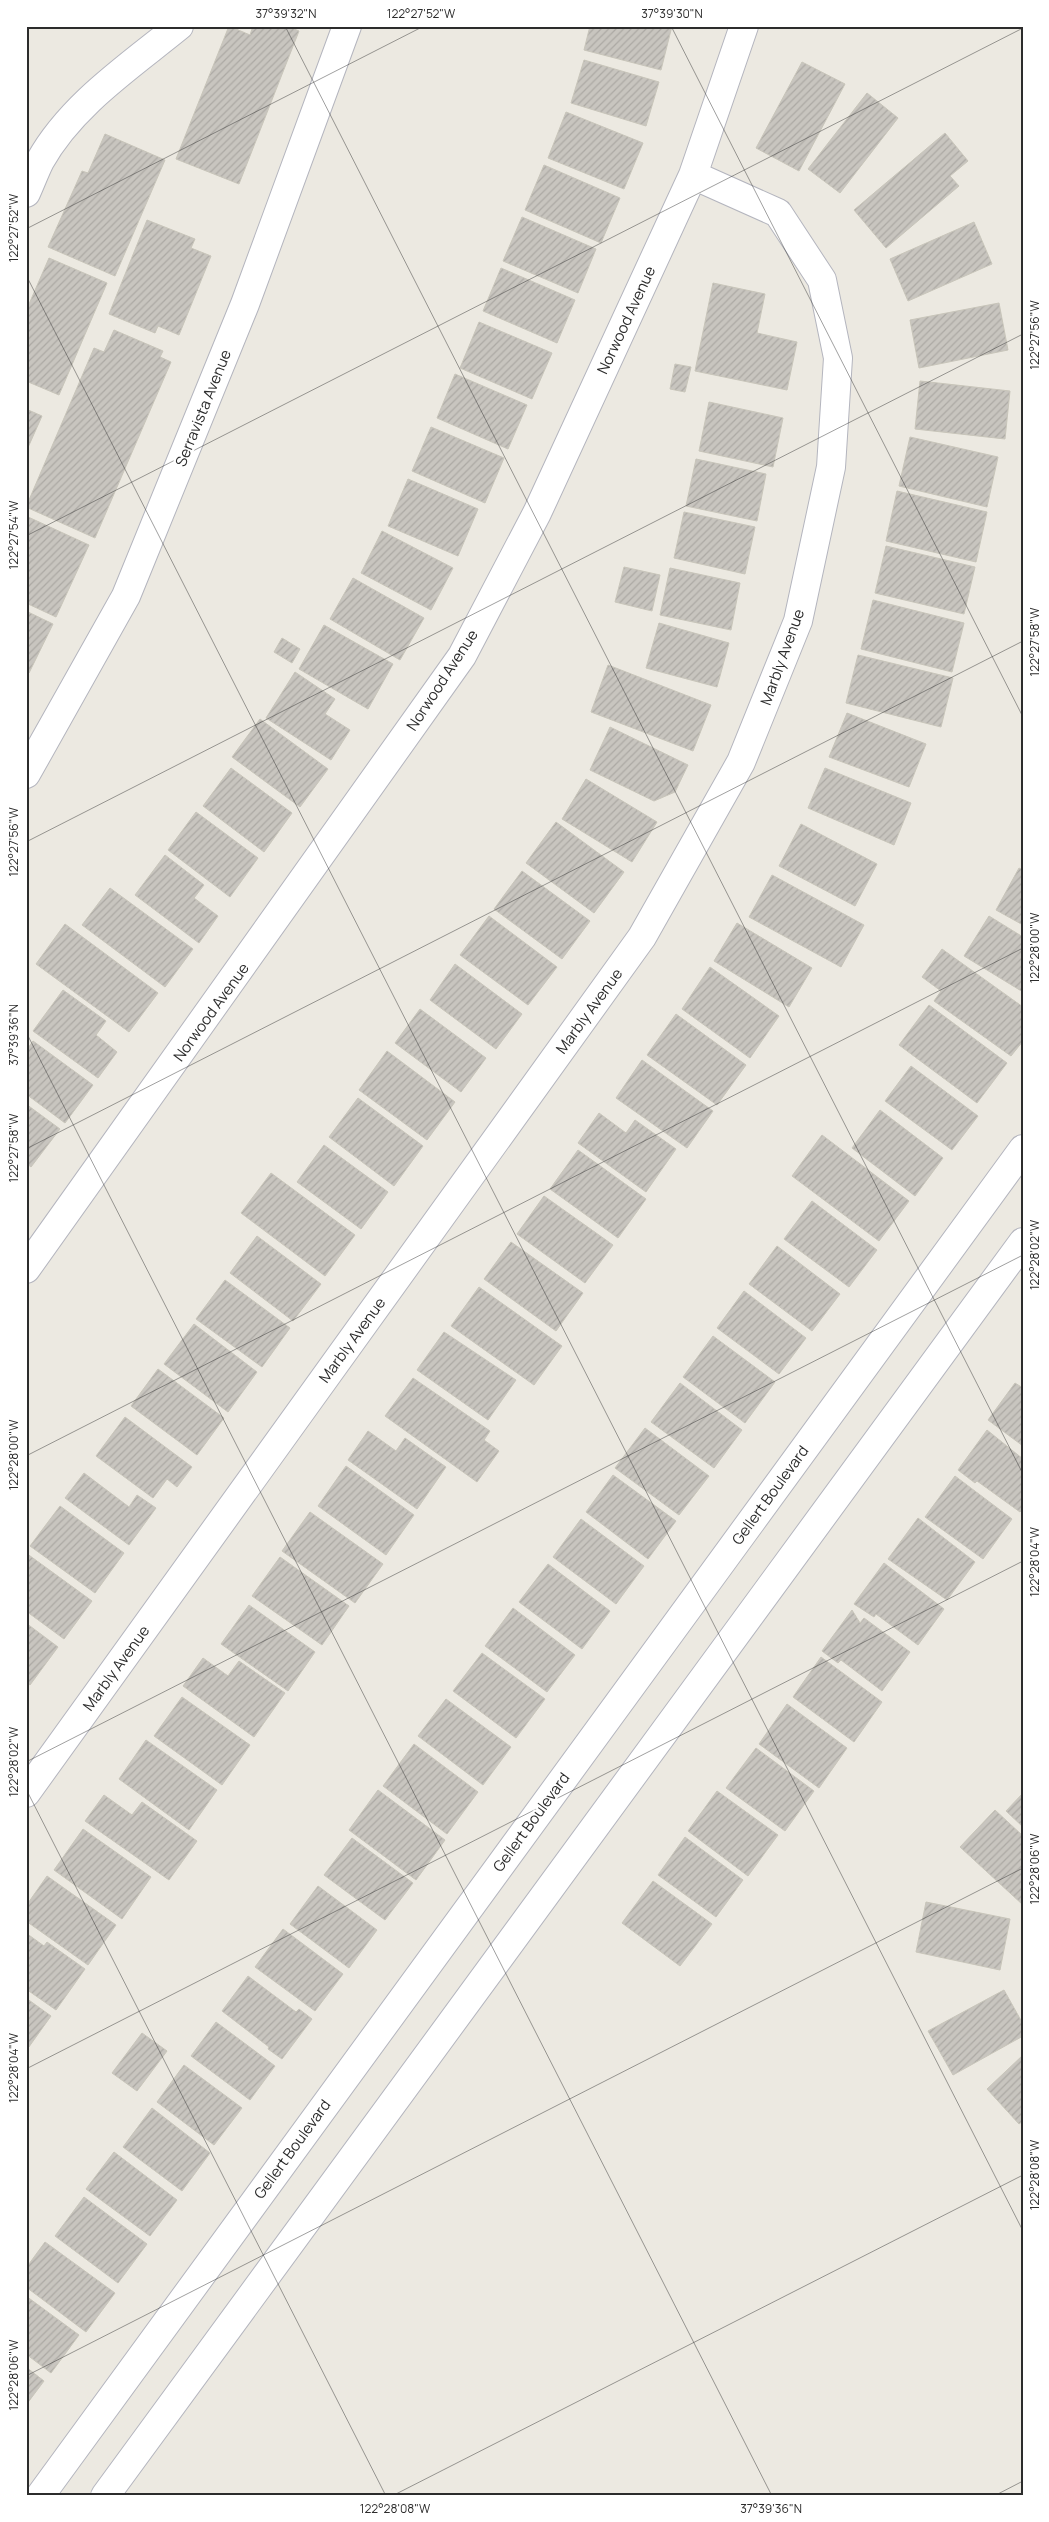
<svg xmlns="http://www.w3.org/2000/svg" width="1049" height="2522" viewBox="0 0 1049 2522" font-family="Manrope,sans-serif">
<defs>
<pattern id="building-hatch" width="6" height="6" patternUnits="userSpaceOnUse" patternTransform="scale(1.25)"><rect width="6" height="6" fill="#c8c5bf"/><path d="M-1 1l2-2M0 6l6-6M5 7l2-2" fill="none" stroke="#aca9a4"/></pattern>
</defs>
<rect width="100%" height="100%" fill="#ece9e1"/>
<path fill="url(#building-hatch)" stroke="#c8c5ba" d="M229,26L250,35L253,26H287L299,31L239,184L176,159Z
M590,26H672L661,70L584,50Z
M584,60L659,82L646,126L571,103Z
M802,62L845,84L799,171L756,148Z
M867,93L898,118L840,193L808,169Z
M566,112L643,143L624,189L548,158Z
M945,133L968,161L950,176L959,186L886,248L854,210Z
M105,134L165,160L115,276L48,247L82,171L88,173Z
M544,165L620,198L601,243L525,210Z
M522,217L596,249L578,293L503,261Z
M147,220L195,239L191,248L211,256L179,335L158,326L155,333L109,314Z
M974,222L992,264L908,301L890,259Z
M49,258L107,283L59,395L26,381V311Z
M501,268L575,300L557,343L483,311Z
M713,283L765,294L757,333L797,342L787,390L695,371Z
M999,303L1008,350L919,368L910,320Z
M479,322L552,353L532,399L460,368Z
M114,330L163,351L160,357L171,362L95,538L26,507L94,348L104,352Z
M675,364L691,367L685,392L670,389Z
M455,374L527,405L508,449L437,418Z
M920,381L1010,391L1005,439L915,429Z
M709,402L783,418L773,467L699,451Z
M26,409L42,416L26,452Z
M431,427L504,458L485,503L412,471Z
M910,437L998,457L987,507L899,486Z
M696,459L766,474L757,521L686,506Z
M408,479L478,509L458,556L388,526Z
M897,491L987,512L976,562L886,541Z
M684,512L755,527L745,574L674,558Z
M26,516L89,545L56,617L26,603Z
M382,531L453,568L431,610L361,573Z
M886,546L975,567L964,614L875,593Z
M624,567L660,575L652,611L615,602Z
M670,568L740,583L731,630L660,615Z
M353,578L424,618L400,660L330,619Z
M873,600L964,623L952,672L861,649Z
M26,611L53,624L29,673L26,672Z
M659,623L729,643L717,687L646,668Z
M324,625L393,664L368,709L299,669Z
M282,638L300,649L292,663L274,652Z
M858,655L953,678L941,727L846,703Z
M608,665L711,705L693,751L591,712Z
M295,672L335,699L325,714L350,730L331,760L266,718Z
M847,713L926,744L909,787L829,757Z
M260,719L328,769L300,807L232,757Z
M610,727L688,765L675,792L654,801L590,770Z
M231,768L292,813L264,852L203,806Z
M825,768L911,803L894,845L808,808Z
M586,779L657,822L632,862L562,819Z
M196,812L258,858L230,897L168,850Z
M556,822L624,872L594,913L526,863Z
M801,824L877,864L855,906L779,866Z
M165,855L204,885L194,898L218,916L199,943L135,895Z
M1019,868L1023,870V925L996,910Z
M522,871L590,921L562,959L494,909Z
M772,875L864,925L841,967L749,917Z
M110,888L193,949L165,987L82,925Z
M489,916L557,967L528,1005L460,955Z
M989,916L1023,937V992L964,956Z
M737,923L812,968L789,1007L714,961Z
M65,924L158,993L129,1032L36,964Z
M942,949L1023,1007V1041L1011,1056L934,1001L941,991L922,977Z
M455,964L522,1014L496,1049L430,1000Z
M710,967L779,1016L750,1058L682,1009Z
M63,990L106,1021L96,1035L117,1052L98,1078L33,1031Z
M929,1005L1007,1063L977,1103L899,1045Z
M420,1009L486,1058L461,1092L395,1043Z
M676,1014L746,1065L717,1105L647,1055Z
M33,1041L93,1085L65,1123L26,1094V1051Z
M387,1051L455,1102L427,1140L359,1090Z
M642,1060L713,1111L687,1148L616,1098Z
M911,1066L978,1116L952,1150L885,1101Z
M358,1098L423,1146L394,1186L329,1137Z
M26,1104L60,1129L31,1167L26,1163Z
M880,1110L943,1158L915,1196L852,1148Z
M599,1113L626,1133L635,1120L676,1149L646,1192L578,1143Z
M822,1135L909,1201L879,1241L792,1176Z
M324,1145L388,1192L361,1229L297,1182Z
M578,1150L646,1199L618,1238L550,1189Z
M271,1173L355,1235L325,1276L241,1213Z
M544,1196L613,1245L585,1283L517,1234Z
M812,1201L877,1250L849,1287L784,1239Z
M257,1236L321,1284L293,1321L230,1273Z
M511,1242L583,1293L556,1331L484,1279Z
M777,1246L840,1294L812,1331L749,1284Z
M225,1280L290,1328L262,1367L196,1319Z
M479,1287L562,1346L534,1385L451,1326Z
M744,1291L806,1338L779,1374L717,1328Z
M194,1324L257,1372L228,1412L164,1364Z
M444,1332L516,1380L488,1420L417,1370Z
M713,1336L775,1382L745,1423L683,1377Z
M158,1369L224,1418L197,1455L131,1406Z
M413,1378L490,1431L484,1440L499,1451L477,1482L385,1416Z
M680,1383L742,1430L714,1468L651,1422Z
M1015,1383L1023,1388V1446L988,1420Z
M125,1417L192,1467L177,1487L167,1479L153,1498L96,1456Z
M645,1428L709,1476L679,1515L615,1468Z
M987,1430L1023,1459V1509L1020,1512L977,1481L975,1483L958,1470Z
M368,1431L396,1451L405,1438L446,1467L417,1509L348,1460Z
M346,1466L414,1515L386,1555L318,1506Z
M84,1473L129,1507L137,1495L156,1508L129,1545L65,1498Z
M613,1475L676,1521L648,1559L586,1512Z
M955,1476L1012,1519L983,1559L925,1517Z
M60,1506L124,1553L95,1593L30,1546Z
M310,1512L383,1564L355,1603L282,1551Z
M918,1518L975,1562L947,1600L888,1559Z
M581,1519L644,1566L616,1604L553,1557Z
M26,1553L92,1601L64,1639L26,1611Z
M280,1557L349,1606L322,1645L252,1596Z
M884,1563L944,1609L918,1645L876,1614L874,1617L854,1604Z
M548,1564L610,1611L582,1649L519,1602Z
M249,1605L315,1652L288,1691L221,1644Z
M513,1608L575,1655L547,1692L485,1646Z
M852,1610L860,1623L864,1618L910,1652L882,1691L841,1660L838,1663L822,1651Z
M26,1623L58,1647L30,1685L26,1682Z
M482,1653L545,1699L516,1738L453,1691Z
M821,1657L882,1702L854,1742L793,1697Z
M203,1658L228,1676L239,1661L285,1693L254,1737L183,1686Z
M182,1697L250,1745L222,1785L154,1736Z
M446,1699L511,1747L483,1785L418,1736Z
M787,1704L847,1748L819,1788L759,1744Z
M146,1740L217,1790L189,1830L119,1779Z
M414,1744L478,1792L447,1834L383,1786Z
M756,1748L814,1791L785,1831L726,1788Z
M378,1790L445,1840L416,1880L349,1830Z
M717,1791L778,1835L748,1876L688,1831Z
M1023,1793V1827L1006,1811Z
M104,1795L132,1815L142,1802L197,1841L169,1880L85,1821Z
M995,1810L1023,1836V1905L960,1847Z
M83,1829L151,1877L122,1919L54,1870Z
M685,1837L743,1880L716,1917L658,1875Z
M352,1838L413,1883L385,1920L324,1875Z
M47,1876L116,1925L88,1965L26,1921V1906Z
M653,1881L712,1924L680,1966L622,1923Z
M318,1886L377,1930L349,1968L290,1924Z
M926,1902L1010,1919L1000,1970L916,1952Z
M283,1929L343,1974L315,2011L255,1967Z
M26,1933L44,1946L47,1942L85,1969L56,2010L26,1989Z
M248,1976L296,2012L299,2009L312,2019L282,2059L268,2049L269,2047L222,2011Z
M1004,1990L1023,2024V2036L953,2075L928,2031Z
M26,1998L51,2016L26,2051Z
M216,2022L275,2066L250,2100L191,2056Z
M142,2033L167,2051L137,2091L112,2073Z
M1023,2055V2121L1019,2124L987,2089Z
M184,2065L242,2108L214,2145L157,2102Z
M152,2108L210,2153L182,2191L123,2147Z
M114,2152L177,2200L150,2236L86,2189Z
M84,2197L147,2244L118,2283L55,2236Z
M45,2242L115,2293L86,2332L26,2287V2268Z
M26,2296L79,2335L51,2373L26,2354Z
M26,2367L44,2381L26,2405Z"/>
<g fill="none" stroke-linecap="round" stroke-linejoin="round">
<defs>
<path id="street" d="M26,193C31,182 35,171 40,161C71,105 130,66 179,26
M26,774L126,596L245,304L347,26
M26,1269L462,656L537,513L693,175L744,26
M26,1793L642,937L741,762L798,621L831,467L838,358L822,280L778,213L693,175"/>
<path id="secondary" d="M40,2496L1023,1149
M105,2496L1023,1242"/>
</defs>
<use href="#street" stroke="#b4b5be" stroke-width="30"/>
<use href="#secondary" stroke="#b4b5be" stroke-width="30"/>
<use href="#street" stroke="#fff" stroke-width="28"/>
<use href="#secondary" stroke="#fff" stroke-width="28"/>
</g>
<path fill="none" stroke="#2c2c2c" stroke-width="1" stroke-opacity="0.45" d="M285,26L1023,1474M671,26L1023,717M26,229L424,26M26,275L1023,2231M26,536L1023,28M26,842L1023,334M26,1032L772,2496M26,1149L1023,641M26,1456L1023,948M26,1762L1023,1255M26,1789L386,2496M26,2069L1023,1561M26,2376L1023,1868M392,2496L1023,2175M994,2496L1023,2481"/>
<g text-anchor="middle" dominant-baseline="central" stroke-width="4.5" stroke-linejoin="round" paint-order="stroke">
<g font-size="15" fill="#2c2c2c" stroke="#fff">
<text transform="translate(626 320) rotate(-65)">Norwood Avenue</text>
<text transform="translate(203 408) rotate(-68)">Serravista Avenue</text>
<text transform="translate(782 657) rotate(-70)">Marbly Avenue</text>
<text transform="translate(442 680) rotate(-57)">Norwood Avenue</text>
<text transform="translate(589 1011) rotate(-54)">Marbly Avenue</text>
<text transform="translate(211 1012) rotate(-54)">Norwood Avenue</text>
<text transform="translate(352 1340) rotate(-54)">Marbly Avenue</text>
<text transform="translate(770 1495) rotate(-54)">Gellert Boulevard</text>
<text transform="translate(116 1668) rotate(-54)">Marbly Avenue</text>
<text transform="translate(531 1822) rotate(-54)">Gellert Boulevard</text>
<text transform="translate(292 2149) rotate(-54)">Gellert Boulevard</text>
</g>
</g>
<rect width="1049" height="2522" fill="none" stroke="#ffffff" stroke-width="55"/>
<rect x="28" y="28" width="994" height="2466" fill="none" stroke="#2c2c2c" stroke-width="2"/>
<g font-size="12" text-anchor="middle" fill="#2c2c2c">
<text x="286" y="18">37°39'32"N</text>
<text x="421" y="18">122°27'52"W</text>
<text x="672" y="18">37°39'30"N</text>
<text transform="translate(14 228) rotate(-90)" y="4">122°27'52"W</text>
<text transform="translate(1035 335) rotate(-90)" y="4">122°27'56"W</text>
<text transform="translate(14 535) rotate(-90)" y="4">122°27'54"W</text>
<text transform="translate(1035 642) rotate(-90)" y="4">122°27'58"W</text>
<text transform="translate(14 842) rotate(-90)" y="4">122°27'56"W</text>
<text transform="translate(1035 948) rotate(-90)" y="4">122°28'00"W</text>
<text transform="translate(14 1035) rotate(-90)" y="4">37°39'36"N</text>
<text transform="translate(14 1148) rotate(-90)" y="4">122°27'58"W</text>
<text transform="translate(1035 1255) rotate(-90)" y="4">122°28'02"W</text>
<text transform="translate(14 1455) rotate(-90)" y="4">122°28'00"W</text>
<text transform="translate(1035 1562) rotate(-90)" y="4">122°28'04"W</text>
<text transform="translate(14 1762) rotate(-90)" y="4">122°28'02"W</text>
<text transform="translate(1035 1869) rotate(-90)" y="4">122°28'06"W</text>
<text transform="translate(14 2068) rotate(-90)" y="4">122°28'04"W</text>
<text transform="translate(1035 2175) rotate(-90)" y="4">122°28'08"W</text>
<text transform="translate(14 2375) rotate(-90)" y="4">122°28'06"W</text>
<text x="395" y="2513">122°28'08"W</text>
<text x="771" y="2513">37°39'36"N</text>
</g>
</svg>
